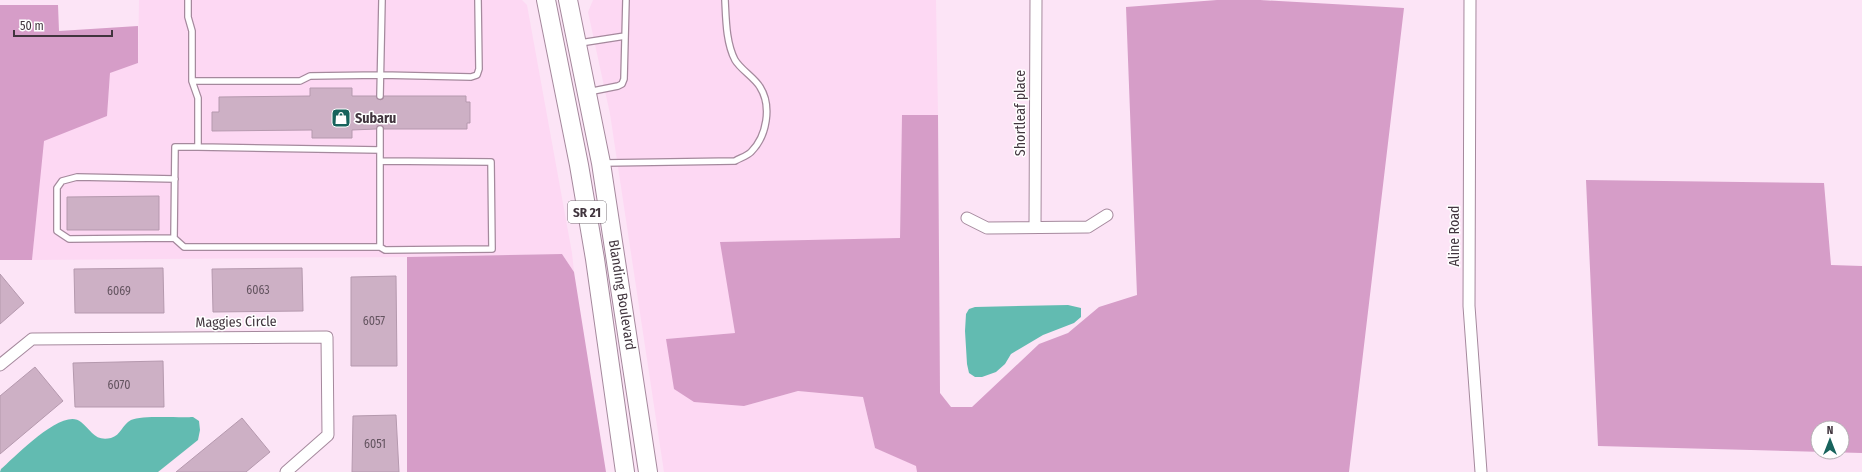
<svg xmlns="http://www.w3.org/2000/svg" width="1862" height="472" viewBox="0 0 1862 472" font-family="'Fira Sans Condensed',sans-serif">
<rect width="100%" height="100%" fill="#fce4f6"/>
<path fill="#fdd8f3" d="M139,0H522L527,5L572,253L574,272L562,254L407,257L32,260L42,140L107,115L110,73L138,63Z
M593,0H936L938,115L902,116L900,239L721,242L735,333L666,339L744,406L798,391L863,397L875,448L917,466V472H664L610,114L588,12Z"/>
<path fill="#d69dc8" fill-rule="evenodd" d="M1217,0H1260L1404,8L1349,472H917L916,466L875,448L863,397L798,391L744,406L694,402L674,389L666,339L735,333L720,242L900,238L902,115H938L940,393L951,407H972L1039,344L1068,333L1099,307L1137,295L1126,7Z
M0,5H58L59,31L138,26V63L110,73L107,116L44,141L32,260H0Z
M1586,180L1824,183L1831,265L1862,266V453L1598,446ZM1818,428H1842V452H1818Z
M562,254L574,272L606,472H407V257Z"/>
<path fill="#62bbb1" d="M1068,305L1081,308V317L1074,323L1043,335L1011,354L1005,364L996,372L982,377H975L969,373L967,364L965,331L966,314L969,309L975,307Z
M193,417L199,421L200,430L198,440L158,472H0L1,469C14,458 63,406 81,422C91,430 95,442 111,438C121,435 122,425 131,420C142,415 179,418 193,417Z"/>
<path fill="#cdb0c5" stroke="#b599ae" d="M310,88H352V96H376L380,100L383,99L384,96H466V102H470V123H467V129H384L383,127L380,125L376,129L352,130V138H312V130L212,131V112H219V97L310,96Z
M159,196V230H67V197Z
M163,268L164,313H75L74,269Z
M302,268L303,311L213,312L212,269Z
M0,274L24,303L0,324Z
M396,276L397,366H351V277Z
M163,361L164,407H75L73,363Z
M35,367L63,401L0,454V396Z
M396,415L399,472H352L353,416Z
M242,418L270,452L246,472H176Z"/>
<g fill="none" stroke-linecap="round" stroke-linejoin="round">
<defs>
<path id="lane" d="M580,43L625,36
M192,81H300L310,76L381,75L471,77L477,75L479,69L478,0
M588,92L618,86L622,84L624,79L626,0
M380,96L382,0
M380,129V247
M198,147L380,150
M604,163L735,161C740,158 747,156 751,152C767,136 772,106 760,87C754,77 741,70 735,60C726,43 726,19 725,0
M175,179L77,177L62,181L57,188V231L69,239L174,238L175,147H198V98L192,81V31L188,17V0
M174,238L184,247H380L385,250L492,249L491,162L380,161"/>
<path id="street" d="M1470,0L1469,306L1481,472
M967,218L987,228L1088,227L1107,215
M1035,227L1036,0
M0,365L32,339L327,337L328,435L286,472"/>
<path id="primary" d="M546,0L579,165L595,259L625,472
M568,0L601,163L648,472"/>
</defs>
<use href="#lane" stroke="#a5899d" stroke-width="8"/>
<use href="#street" stroke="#a5899d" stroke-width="13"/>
<use href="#primary" stroke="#a5899d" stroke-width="20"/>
<use href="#lane" stroke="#fff" stroke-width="5.5"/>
<use href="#street" stroke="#fff" stroke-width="11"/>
<use href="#primary" stroke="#fff" stroke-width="18"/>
</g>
<defs>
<symbol id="shop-square" viewBox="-11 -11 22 22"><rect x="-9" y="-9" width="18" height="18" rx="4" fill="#17635c" stroke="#fff"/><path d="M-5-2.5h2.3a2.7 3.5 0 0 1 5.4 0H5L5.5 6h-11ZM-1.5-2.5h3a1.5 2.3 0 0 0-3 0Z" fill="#fff"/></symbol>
</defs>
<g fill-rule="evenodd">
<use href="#shop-square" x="330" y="107" width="22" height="22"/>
</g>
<g text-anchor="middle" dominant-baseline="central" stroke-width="3" stroke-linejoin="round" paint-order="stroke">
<g font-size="12" fill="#645460">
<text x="258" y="290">6063</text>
<text x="119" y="291">6069</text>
<text x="374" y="321">6057</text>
<text x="119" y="385">6070</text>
<text x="375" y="444">6051</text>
</g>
<rect fill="#fff" stroke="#7a7278" stroke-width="1" x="568" y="201" width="38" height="22" rx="3"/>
<g font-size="13" font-weight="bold" fill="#41353e">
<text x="587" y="212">SR 21</text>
</g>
<g font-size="14" fill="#41353e" stroke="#fff">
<text transform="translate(1020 113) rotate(-90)">Shortleaf place</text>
<text transform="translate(1454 236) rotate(-90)">Aline Road</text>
<text transform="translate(622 295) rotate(81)">Blanding Boulevard</text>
<text transform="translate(236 322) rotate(-1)">Maggies Circle</text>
</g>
<g font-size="14" font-weight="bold" fill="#41353e" stroke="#fff" text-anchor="start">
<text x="355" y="118">Subaru</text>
</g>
</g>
<g transform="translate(1830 440)"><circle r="19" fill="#ffffff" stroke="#b3aeb2"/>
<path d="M0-3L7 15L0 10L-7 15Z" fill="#17635c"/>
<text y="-6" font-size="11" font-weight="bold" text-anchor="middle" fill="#41353e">N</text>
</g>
<path d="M14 30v6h98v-6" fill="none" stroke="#41353e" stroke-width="2"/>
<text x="20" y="30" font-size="12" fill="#41353e" stroke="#ffffff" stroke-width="3" paint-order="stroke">50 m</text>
</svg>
